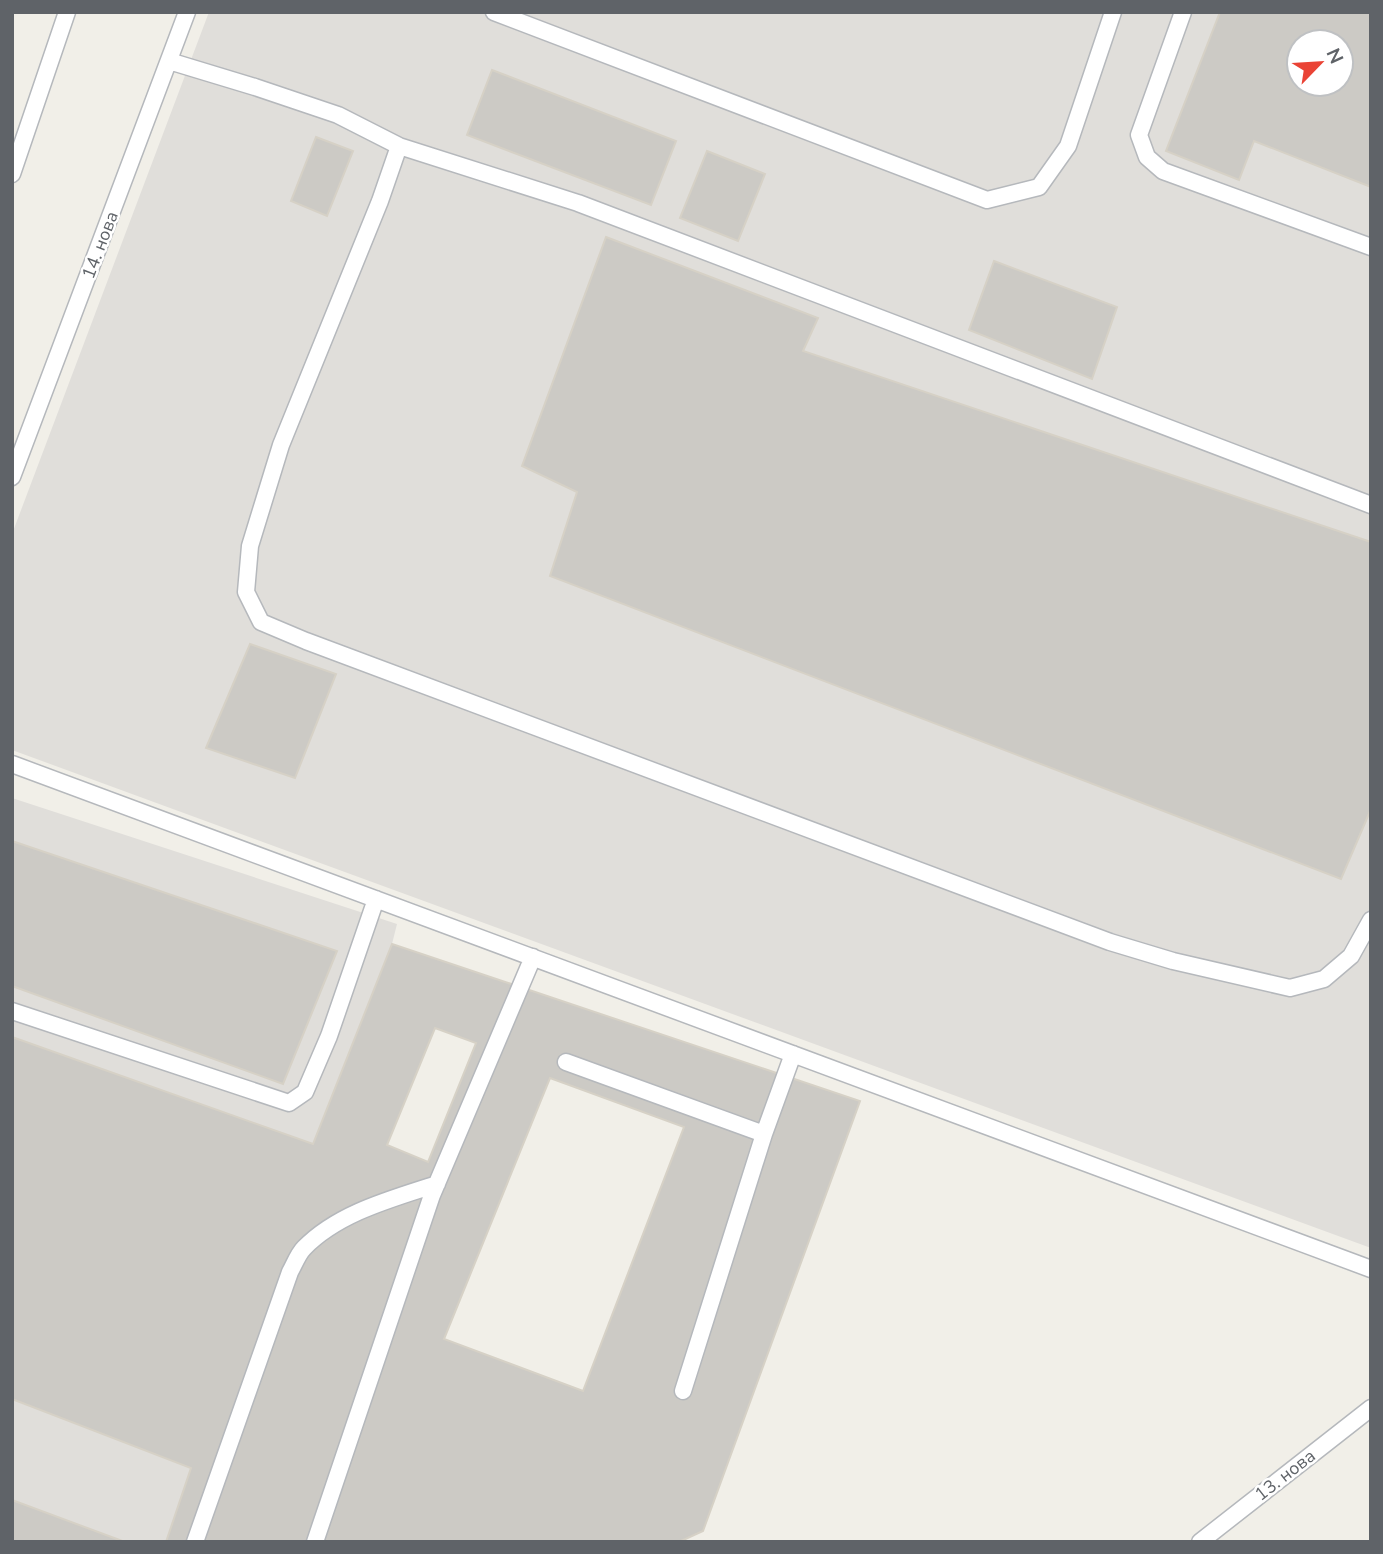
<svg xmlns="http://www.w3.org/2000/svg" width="1383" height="1554" viewBox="0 0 1383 1554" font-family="'Nunito Sans',sans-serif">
<rect width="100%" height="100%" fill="#f1efe8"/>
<path fill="#e0deda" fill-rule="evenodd" d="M209,12H1371V1248L12,750V534ZM1299,42H1341V84H1299Z
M12,798L397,924L392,944L313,1144L12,1037Z
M12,1399L191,1468L166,1542H12Z"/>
<path fill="#cccac5" stroke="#d6d1c6" stroke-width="2" fill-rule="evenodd" d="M1220,12H1371V187L1254,141L1239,180L1166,151ZM1299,42H1341V84H1299Z
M492,70L676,141L651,205L467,135Z
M316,137L353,151L327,216L291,201Z
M707,151L765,174L738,241L680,218Z
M606,237L818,318L803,351L1371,542V809L1341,879L550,576L577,492L522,466Z
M994,261L1117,307L1092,379L969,330Z
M250,644L336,674L295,778L206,748Z
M12,841L337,951L283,1084L12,986Z
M392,944L860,1101L703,1531L679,1542H166L191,1468L12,1399V1037L313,1144Z
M435,1028L476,1043L428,1162L387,1145Z
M550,1078L684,1127L583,1391L444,1339Z
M12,1500L125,1542H12Z"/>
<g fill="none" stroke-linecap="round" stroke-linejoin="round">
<defs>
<path id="lane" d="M494,12L987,200L1039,187L1068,146L1113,12
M1183,12L1139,135L1147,157L1163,171L1371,247
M169,61L255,87L338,115L399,146L578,203L1371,505
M399,146L380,201L281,445L250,546L246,592L261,622L306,641L1110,942L1173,961L1290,988L1324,979L1351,956L1371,920
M12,174L67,12
M12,477L187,12
M12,764L1371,1269
M12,1011L289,1103L305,1092L329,1036L376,899
M566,1062L764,1134
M683,1391L764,1134L793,1054
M195,1542L290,1272C294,1265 298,1254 304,1248C338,1213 391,1199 437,1184
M315,1542L432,1195L533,957
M1200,1542L1371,1408"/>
</defs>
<use href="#lane" stroke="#b5b8bc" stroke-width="19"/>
<use href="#lane" stroke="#fff" stroke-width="16"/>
</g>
<g text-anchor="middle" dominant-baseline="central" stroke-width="5" stroke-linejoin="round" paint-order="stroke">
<g font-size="18" fill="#5f6368" stroke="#fff">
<text transform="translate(100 245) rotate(-69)">14. нова</text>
<text transform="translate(1285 1475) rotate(-38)">13. нова</text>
</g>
</g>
<rect width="1383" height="1554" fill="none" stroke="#5f6368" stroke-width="28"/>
<g transform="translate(1320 63) rotate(65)"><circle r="33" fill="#ffffff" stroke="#bfc1c3" stroke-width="2"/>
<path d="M0-5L12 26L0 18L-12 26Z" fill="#ea4335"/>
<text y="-10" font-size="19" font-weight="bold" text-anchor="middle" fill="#5f6368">N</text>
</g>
</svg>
